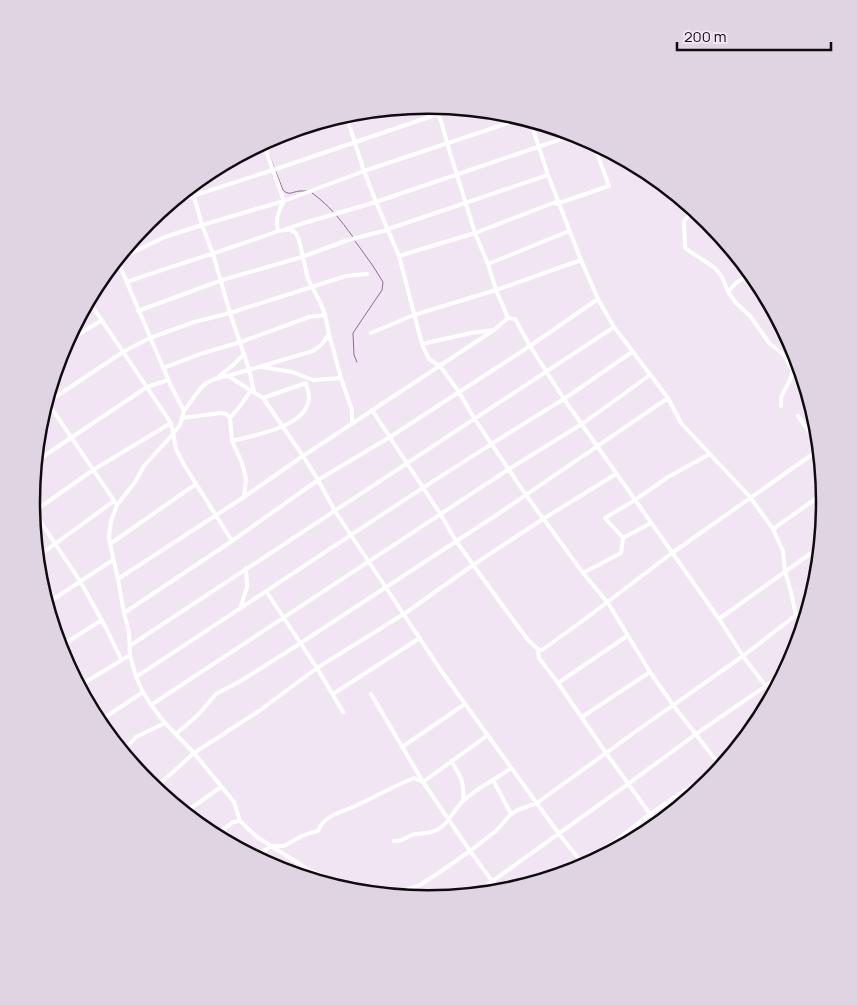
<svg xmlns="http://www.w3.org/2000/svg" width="857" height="1005" viewBox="0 0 857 1005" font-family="Manrope,sans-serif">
<rect width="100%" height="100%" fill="#f1e5f3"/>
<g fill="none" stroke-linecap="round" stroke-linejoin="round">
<path stroke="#8b6a91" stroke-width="1" d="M268,152L283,190C289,196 292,192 299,191C301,191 304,191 306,191
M312,193C330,206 340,219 353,237
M355,241L373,266L383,282L382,290L353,333L354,355L357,362"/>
<path stroke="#fff" stroke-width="4" d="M435,106L442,124L447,143L475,233L488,264L496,290L508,318L515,319L530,346L564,399L632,352
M346,115L364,171L376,202L399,256L422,344L429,359L440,366L459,392L474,418L526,495L583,573L608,603L650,672L673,705L722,768
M530,120L548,175
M275,136L285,133
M263,142L284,201C278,211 275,220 278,231
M191,186L202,225L213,254L230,313L249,369L254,392
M171,203L273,170L456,108
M556,204L609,186L593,142
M695,209L684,221L685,248L715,268L722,277L728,292L736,303L750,316L770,344L784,355L793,371L790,380L781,397V406
M286,229L304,223L376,202L576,134
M388,229L548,175L581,260L598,299L614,327L668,398L681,423L750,497L773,529L783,551L785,571L791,592L796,615L804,627
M399,256L475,233L558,201
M117,259L171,386L184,411
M116,260L165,237L202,225L284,201L364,171L523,118
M488,264L569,231
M127,282C177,264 228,250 278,231L285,230H291L296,233L299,240L308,279L321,304L325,315L329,334L341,378L352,410V424
M728,292L736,283L751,273
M88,300L171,423L176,449L183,463L232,541
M138,311L222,280L302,257L348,240L387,230
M371,333L414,315L496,290L581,260
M329,334L322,344L313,351L238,373L215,379L206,383L200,389L184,411L180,425L172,435L144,466L135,482L117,505L111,521L109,536L110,544L118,579L124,613L129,632L130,655L136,677L143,692L151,705L165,723L194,753L234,802L240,821L257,837L309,870L350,888L364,891L368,894
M65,343L102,320
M422,344L471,333L494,330L508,318
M262,367L292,372L313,380L341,378
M163,368L203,353L241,342L309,317L325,315
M219,376L233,365L244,354
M228,376L263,398L303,456L318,480L335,511L442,672L559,834L583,864
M263,398L306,383
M46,400L117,505
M45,404L123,352L150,338L194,322L230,313L346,276L367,274
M372,410L441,515L456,541L505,609L528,640L538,649L542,650L581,622L672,553L820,449
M798,416L820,447
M182,418L221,413L226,414L230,418L232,441L242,463L246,479L244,497
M230,418L241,405L251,390
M232,441C255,435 306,427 309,399C309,393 307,388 306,383
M35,462L147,387L168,380
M32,509L80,581L106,628L121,659
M32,513L93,470L171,423
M773,529L821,495L825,491
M623,538L605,518L635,500L668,477L710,454
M110,544L196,484
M37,557L114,501
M583,573L621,553L623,538L651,523
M118,579L244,497L303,456L494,330
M266,591L317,668L343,712
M46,604L113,560
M240,609L247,587L246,568
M124,613L232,541L318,480L390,437L530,346L598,299
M719,619L821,546
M131,645L614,327
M59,647L102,620
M538,649L539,658L558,683L606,753L658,825
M136,677C279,584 419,487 564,399L719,619L743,656L773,696
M558,683L627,636
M79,686L130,655
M333,694L420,638
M371,694L423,782L470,851L501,893
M151,705L509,469L582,424L650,375
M582,717L650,672
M98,722L143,692
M176,734L198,715L216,694L239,682L293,648L495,516L668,398
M402,747L465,704
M122,752L136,737L165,723
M451,761C461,777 465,782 463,801
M493,780L511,814
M154,789L194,753L259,711L317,668L404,614L473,565L543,519L616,474
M184,813L221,787
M214,836L233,822L240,821
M394,841C402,842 405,838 412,835C418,833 425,834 431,832C448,828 452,811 463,801C477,788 496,779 511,768
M254,858L271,846H284L302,836L310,833L318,831C320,826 323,822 327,819C335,813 344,811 353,807C374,798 393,786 414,778L423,782L488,735
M572,872L608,847L650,814L726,763
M290,874L299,864
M473,895L628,784L696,734L786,672
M390,896L420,885L440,872L470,851L496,831L511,814L518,810L537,803L635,732L743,656L796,615L806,619"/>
</g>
<path d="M0 0H857V1005H0ZM40 502a388 388 0 1 1 776 0a388 388 0 1 1-776 0Z" fill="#dfd4e1" fill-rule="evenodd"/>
<path fill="none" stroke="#0f0b10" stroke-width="2.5" d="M40 502a388 388 0 1 1 776 0a388 388 0 1 1-776 0Z"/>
<path d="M677 42v8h154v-8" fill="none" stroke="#0f0b10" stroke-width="2.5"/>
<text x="684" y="42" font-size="15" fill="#0f0b10" stroke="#f1e5f3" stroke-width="4" paint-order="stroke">200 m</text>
</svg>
